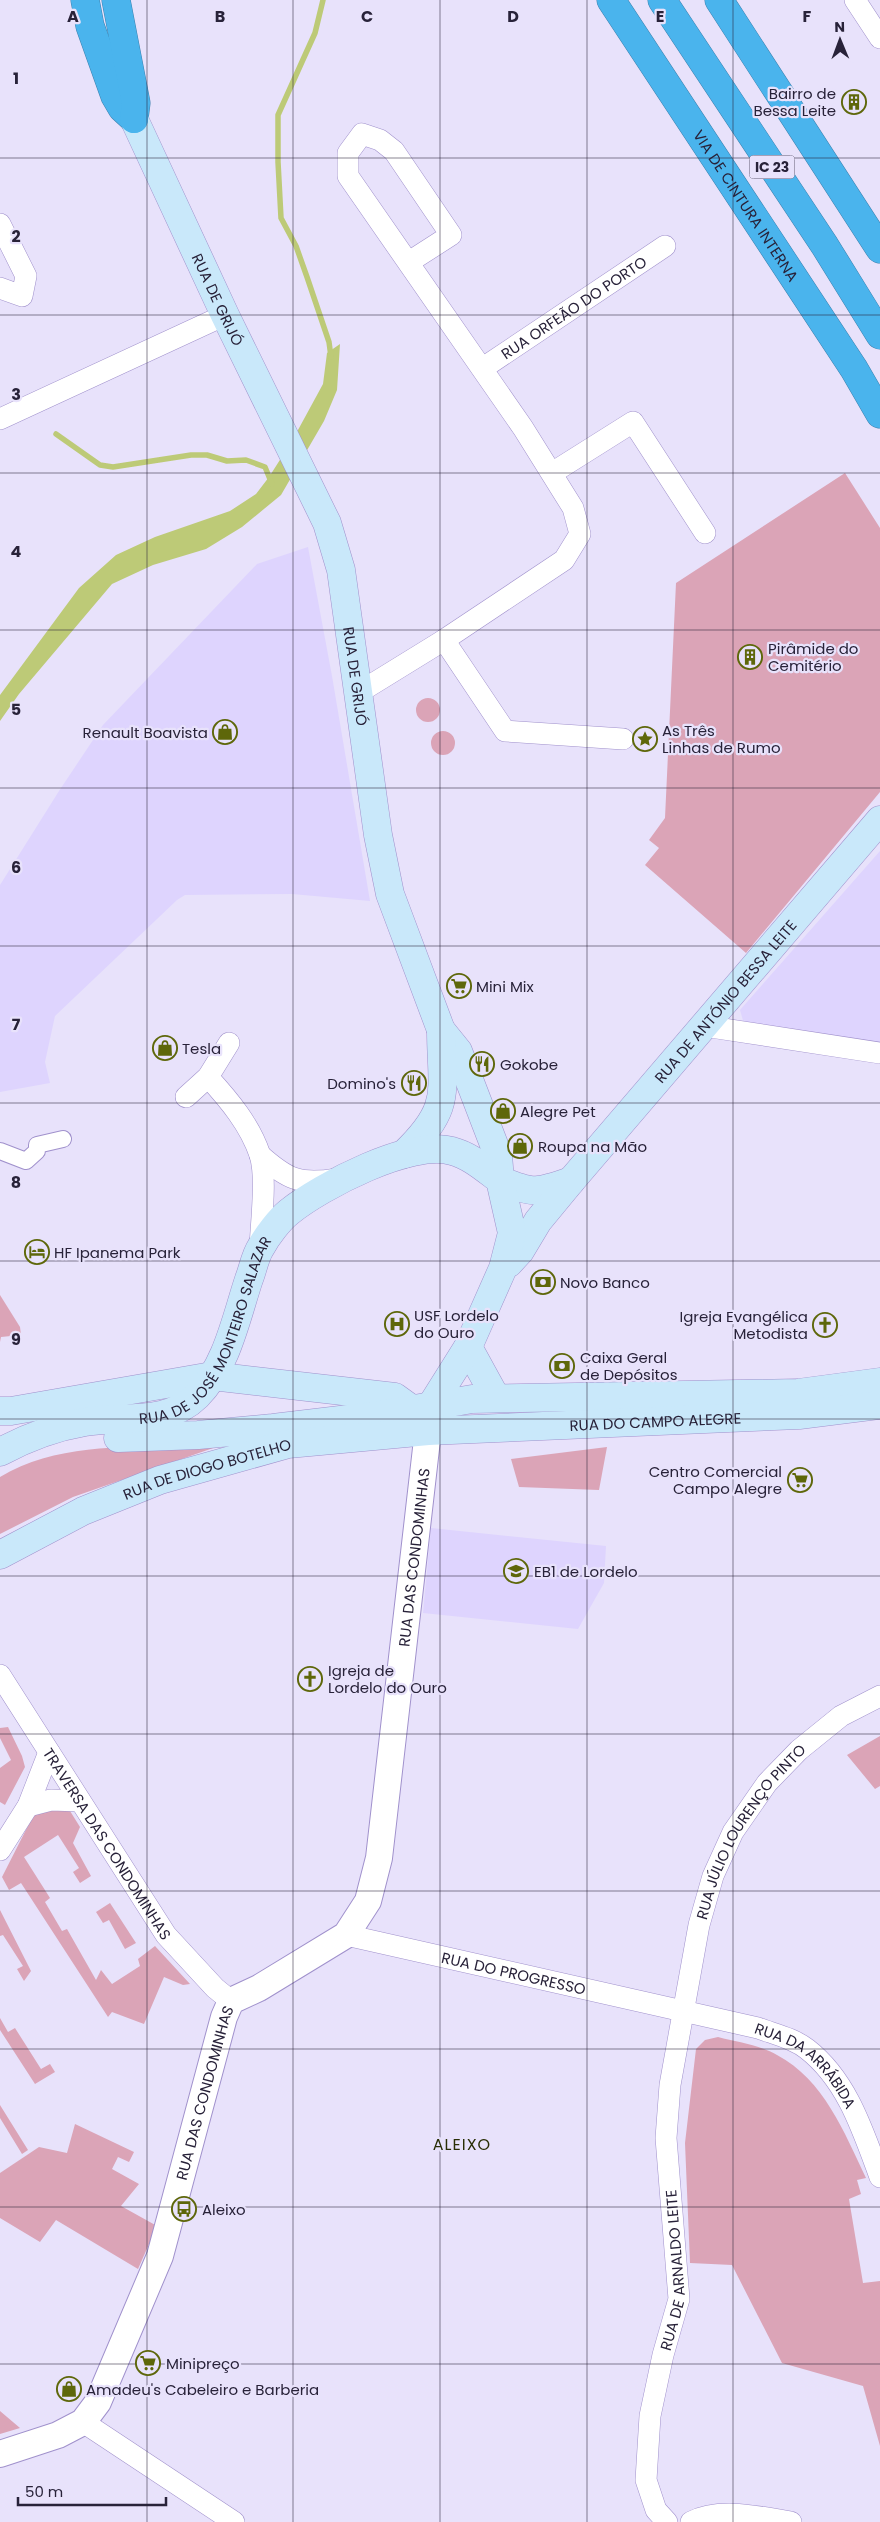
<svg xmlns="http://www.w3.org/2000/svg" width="880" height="2522" viewBox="0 0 880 2522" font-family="Poppins,sans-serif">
<rect width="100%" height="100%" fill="#e8e2fb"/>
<path fill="#ded4fe" d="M308,547L332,676L370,901L292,894L185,895L177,900L55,1016L45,1062L50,1083L0,1092V885L59,791L103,725L257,564Z
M880,851V1046L744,1024L740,1010Z
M431,1528L606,1546L604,1583L578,1629L423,1613Z"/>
<path fill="#dba4b7" d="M845,473L880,528V792L746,953L645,865L659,848L649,840L665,818L676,583Z
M416 710a12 12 0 1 1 24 0a12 12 0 1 1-24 0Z
M431 743a12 12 0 1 1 24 0a12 12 0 1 1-24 0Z
M0,1295L20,1327L21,1335L1,1337L0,1342Z
M181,1445L216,1447L73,1497L0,1534V1477C55,1444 119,1448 181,1445Z
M607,1447L599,1490L519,1487L511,1459Z
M8,1727L22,1756L25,1767L5,1805L0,1802V1768L11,1760L0,1738V1728Z
M880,1736V1786L875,1789L847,1755Z
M49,1809L70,1811L80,1827L73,1843L91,1876L80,1883L73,1872L79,1868L58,1835L24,1857L50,1898L45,1902L62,1931L67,1929L96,1980L101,1970L112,1984L140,1966L138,1959L155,1946L190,1984L183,1985L164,1977L144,2024L112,2012L108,2017L21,1883L9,1890L2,1877L33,1816Z
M110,1903L136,1943L125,1949L109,1920L103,1923L96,1912Z
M0,1910L31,1971L24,1981L17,1969L23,1966L3,1935L0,1936Z
M0,2018L8,2032L15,2028L41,2069L50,2064L55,2072L35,2084L0,2030Z
M718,2037C737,2042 760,2045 777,2055C824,2080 844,2132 866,2178L857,2180L861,2194L849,2199L863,2283L880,2281V2446L863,2386L782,2363L732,2265L690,2263L685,2143L696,2049L705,2040Z
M0,2105L28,2150L22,2154L0,2118Z
M75,2124L134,2152L129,2162L118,2157L112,2169L139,2184L121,2206L157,2226L138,2269L56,2220L40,2242L0,2218V2173L39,2147L67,2153Z
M0,2411L20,2428L0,2434Z"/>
<path fill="#bdca77" d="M340,344L337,390L324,421L281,495L242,527L206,549L153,565L112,584L19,694L0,721V695L79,588L116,555L155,537L230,511L256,494L269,477L292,441L323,384L327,353Z"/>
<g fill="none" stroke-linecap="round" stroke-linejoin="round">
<path stroke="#bdca77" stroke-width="5.5" d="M323,0L315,33L278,115V162L281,218L296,246L307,277L329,342L331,357
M56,434L100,465L113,467L191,455H207L227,461L246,460L265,467L272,484"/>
<defs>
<path id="pedestrian" d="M0,1151L26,1161L37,1151V1145L63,1139"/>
<g id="minor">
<path d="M855,0L880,38"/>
<path d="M0,224L26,276L22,296L0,288"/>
<path id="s1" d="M483,368L665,246"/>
<path d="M0,419L225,315"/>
<path d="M552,473L633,422L705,533"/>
<path d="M444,640L505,731L623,739"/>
<path d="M358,693L444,640L564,560L580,534L573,508L523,428L348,176V153L362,134L380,140L394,151L451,235L409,262"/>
<path d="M704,1026L880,1053"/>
<path d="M208,1077C229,1100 250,1125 260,1155C267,1177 261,1223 260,1248"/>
<path d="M186,1097L208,1077L229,1043"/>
<path d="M260,1155C287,1179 299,1185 336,1179"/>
<path id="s2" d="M0,1675L166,1935L215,1988L231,2001"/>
<path d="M28,1806L51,1800L80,1801"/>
<path d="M0,1850L28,1806L49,1752"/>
<path id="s3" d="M346,1935L758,2028C774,2034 793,2038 807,2049C847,2080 863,2131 880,2177"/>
<path d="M83,2422L234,2522"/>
<path id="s4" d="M667,2522L656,2510L646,2480L650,2416L663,2355L679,2299L666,2138L670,2085L699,1925L713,1876L733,1832L767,1783L799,1750L841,1716L880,1696"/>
<path d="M691,2522C721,2507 759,2517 791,2522"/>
</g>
<g id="tertiary">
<path id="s5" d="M0,2454L58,2435L83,2422L98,2402L160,2256L224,2017L231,2001L259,1988L346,1935L368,1901L379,1858L428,1431"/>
</g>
<g id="secondary">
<path id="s6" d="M134,119L225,315L327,523L341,570L378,835L390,894L441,1030L458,1051L498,1155L500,1180C533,1194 537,1193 571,1181"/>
<path d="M404,1154C454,1106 441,1091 441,1030"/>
<path id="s7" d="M509,1263L520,1251L538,1221L571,1181L880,820"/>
<path d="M468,1347L496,1398"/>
<path d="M0,1411H11L212,1376L395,1397L413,1410"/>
<path d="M118,1438L198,1435L273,1428L374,1416L472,1399L798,1393L880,1382"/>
<path id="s8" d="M0,1452C26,1438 55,1427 85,1422C122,1415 167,1426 197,1396C227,1366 236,1318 249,1279C253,1269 255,1256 261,1247C267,1236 279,1220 289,1212C321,1186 411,1139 452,1151C471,1156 485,1169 500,1180L512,1233L503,1268L468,1347L431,1406L428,1431"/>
<path id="s9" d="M0,1555L83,1511L160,1480L288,1444L428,1431L799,1415L880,1405"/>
</g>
<g id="motorway">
<path d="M85,0L90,26L115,96L122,108L134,119"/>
<path d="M116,0L136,103L134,119"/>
<path id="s10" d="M611,0L854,369L880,414"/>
<path d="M662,0L825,246L880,335"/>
<path d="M719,0L880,249"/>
</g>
</defs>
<use href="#pedestrian" stroke="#a091cc" stroke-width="18"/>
<use href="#minor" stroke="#a091cc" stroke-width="22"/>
<use href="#tertiary" stroke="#a091cc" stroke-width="28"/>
<use href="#secondary" stroke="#a091cc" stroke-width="29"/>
<use href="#motorway" stroke="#3e81ae" stroke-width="29"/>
<use href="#pedestrian" stroke="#fff" stroke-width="16"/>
<use href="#minor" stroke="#fff" stroke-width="21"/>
<use href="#tertiary" stroke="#fff" stroke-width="26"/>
<use href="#secondary" stroke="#c9e8fa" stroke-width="28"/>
<use href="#motorway" stroke="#4ab4ed" stroke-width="28"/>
</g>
<path fill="none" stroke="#282239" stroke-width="1" stroke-opacity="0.55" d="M147,0V2522M293,0V2522M440,0V2522M587,0V2522M733,0V2522M0,158H880M0,315H880M0,473H880M0,630H880M0,788H880M0,946H880M0,1103H880M0,1261H880M0,1419H880M0,1576H880M0,1734H880M0,1891H880M0,2049H880M0,2207H880M0,2364H880"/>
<defs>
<symbol id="building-ring" viewBox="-11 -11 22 22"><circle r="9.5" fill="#e8e2fb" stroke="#5e670a" stroke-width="1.5"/><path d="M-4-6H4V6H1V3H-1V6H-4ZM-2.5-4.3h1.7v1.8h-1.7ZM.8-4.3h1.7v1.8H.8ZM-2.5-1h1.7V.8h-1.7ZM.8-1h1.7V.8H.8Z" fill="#5e670a"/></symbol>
<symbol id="shop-ring" viewBox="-11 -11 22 22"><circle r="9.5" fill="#e8e2fb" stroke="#5e670a" stroke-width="1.5"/><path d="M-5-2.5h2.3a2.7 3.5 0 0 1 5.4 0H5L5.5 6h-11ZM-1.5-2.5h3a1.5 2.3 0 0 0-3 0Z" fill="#5e670a"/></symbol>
<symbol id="sight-ring" viewBox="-11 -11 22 22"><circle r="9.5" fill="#e8e2fb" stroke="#5e670a" stroke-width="1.5"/><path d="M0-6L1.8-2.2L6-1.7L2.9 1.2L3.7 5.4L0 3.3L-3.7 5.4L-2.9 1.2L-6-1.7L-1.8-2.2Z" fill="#5e670a"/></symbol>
<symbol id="supermarket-ring" viewBox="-11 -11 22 22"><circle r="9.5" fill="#e8e2fb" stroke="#5e670a" stroke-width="1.5"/><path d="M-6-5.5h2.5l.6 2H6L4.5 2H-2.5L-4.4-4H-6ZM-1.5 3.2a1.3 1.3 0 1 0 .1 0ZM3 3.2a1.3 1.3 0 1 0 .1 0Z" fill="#5e670a"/></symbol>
<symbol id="restaurant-ring" viewBox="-11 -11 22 22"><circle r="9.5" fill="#e8e2fb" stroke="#5e670a" stroke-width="1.5"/><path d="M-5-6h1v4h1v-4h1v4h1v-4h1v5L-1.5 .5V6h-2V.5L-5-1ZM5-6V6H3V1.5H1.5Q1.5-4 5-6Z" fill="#5e670a"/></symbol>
<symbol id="hotel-ring" viewBox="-11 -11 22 22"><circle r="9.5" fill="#e8e2fb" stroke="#5e670a" stroke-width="1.5"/><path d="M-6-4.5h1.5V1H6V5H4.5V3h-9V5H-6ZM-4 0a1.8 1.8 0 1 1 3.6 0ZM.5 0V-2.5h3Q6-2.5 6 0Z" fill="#5e670a"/></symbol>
<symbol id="bank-ring" viewBox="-11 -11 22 22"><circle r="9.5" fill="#e8e2fb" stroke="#5e670a" stroke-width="1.5"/><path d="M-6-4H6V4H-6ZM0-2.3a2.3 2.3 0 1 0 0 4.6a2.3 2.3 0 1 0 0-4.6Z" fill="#5e670a"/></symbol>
<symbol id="hospital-ring" viewBox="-11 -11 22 22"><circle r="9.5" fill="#e8e2fb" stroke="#5e670a" stroke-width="1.5"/><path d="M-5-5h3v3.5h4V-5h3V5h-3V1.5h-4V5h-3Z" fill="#5e670a"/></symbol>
<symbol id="church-ring" viewBox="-11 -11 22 22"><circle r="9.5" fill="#e8e2fb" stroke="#5e670a" stroke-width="1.5"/><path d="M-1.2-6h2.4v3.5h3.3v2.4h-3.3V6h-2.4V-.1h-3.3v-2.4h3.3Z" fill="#5e670a"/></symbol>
<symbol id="school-ring" viewBox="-11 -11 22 22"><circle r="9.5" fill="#e8e2fb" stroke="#5e670a" stroke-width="1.5"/><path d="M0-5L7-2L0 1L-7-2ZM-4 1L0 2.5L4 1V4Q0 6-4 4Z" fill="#5e670a"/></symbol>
<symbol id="bus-ring" viewBox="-11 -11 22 22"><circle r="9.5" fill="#e8e2fb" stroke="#5e670a" stroke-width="1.5"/><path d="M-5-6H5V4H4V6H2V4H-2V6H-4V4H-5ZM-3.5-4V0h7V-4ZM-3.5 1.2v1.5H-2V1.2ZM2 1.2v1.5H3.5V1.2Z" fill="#5e670a"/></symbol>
</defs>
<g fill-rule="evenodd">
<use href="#building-ring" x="840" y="88" width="28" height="28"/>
<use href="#building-ring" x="736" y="643" width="28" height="28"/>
<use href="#shop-ring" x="211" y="718" width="28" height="28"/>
<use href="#sight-ring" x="631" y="725" width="28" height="28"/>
<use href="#supermarket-ring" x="445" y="972" width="28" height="28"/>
<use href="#shop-ring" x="151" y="1034" width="28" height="28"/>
<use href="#restaurant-ring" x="468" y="1050" width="28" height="28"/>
<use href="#restaurant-ring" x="400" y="1069" width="28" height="28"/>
<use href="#shop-ring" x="489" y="1097" width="28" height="28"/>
<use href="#shop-ring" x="506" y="1132" width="28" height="28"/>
<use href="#hotel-ring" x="23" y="1238" width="28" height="28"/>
<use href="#bank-ring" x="529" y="1268" width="28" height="28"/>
<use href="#hospital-ring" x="383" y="1310" width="28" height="28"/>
<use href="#church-ring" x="811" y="1311" width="28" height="28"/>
<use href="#bank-ring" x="548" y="1352" width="28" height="28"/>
<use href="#supermarket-ring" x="786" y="1466" width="28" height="28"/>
<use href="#school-ring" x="502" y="1557" width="28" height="28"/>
<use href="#church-ring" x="296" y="1665" width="28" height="28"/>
<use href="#bus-ring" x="170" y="2195" width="28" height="28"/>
<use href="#supermarket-ring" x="134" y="2349" width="28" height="28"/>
<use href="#shop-ring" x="55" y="2375" width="28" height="28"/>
</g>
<g text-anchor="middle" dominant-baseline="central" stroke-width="4.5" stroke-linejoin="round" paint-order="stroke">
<rect fill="#e8e2fb" stroke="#625c73" stroke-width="1" x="749.5" y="155.5" width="45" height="23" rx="4"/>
<g font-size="14" font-weight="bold" fill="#282239">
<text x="772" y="167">IC 23</text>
</g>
<g font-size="15" fill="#282239" stroke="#e8e2fb" text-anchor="start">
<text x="836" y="93" text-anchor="end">Bairro de<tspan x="836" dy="17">Bessa Leite</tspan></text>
<text x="768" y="648">Pirâmide do<tspan x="768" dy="17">Cemitério</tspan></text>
<text x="662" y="730">As Três<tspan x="662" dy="17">Linhas de Rumo</tspan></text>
<text x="208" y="732" text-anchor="end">Renault Boavista</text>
<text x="476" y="986">Mini Mix</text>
<text x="182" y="1048">Tesla</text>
<text x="500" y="1064">Gokobe</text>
<text x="396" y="1083" text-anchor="end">Domino's</text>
<text x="520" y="1111">Alegre Pet</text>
<text x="538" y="1146">Roupa na Mão</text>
<text x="54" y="1252">HF Ipanema Park</text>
<text x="560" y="1282">Novo Banco</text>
<text x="414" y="1315">USF Lordelo<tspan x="414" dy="17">do Ouro</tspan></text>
<text x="808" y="1316" text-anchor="end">Igreja Evangélica<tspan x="808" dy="17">Metodista</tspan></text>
<text x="580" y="1357">Caixa Geral<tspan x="580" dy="17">de Depósitos</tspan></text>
<text x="782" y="1471" text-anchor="end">Centro Comercial<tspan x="782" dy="17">Campo Alegre</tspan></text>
<text x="534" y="1571">EB1 de Lordelo</text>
<text x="328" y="1670">Igreja de<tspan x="328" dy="17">Lordelo do Ouro</tspan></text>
<text x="202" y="2209">Aleixo</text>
<text x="166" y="2363">Minipreço</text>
<text x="86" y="2389">Amadeu's Cabeleiro e Barberia</text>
</g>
<g font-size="15" fill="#282239" stroke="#e8e2fb">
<text stroke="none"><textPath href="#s10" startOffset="246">VIA DE CINTURA INTERNA</textPath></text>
<text stroke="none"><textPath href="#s6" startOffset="199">RUA DE GRIJÓ</textPath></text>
<text stroke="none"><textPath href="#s1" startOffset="109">RUA ORFEÃO DO PORTO</textPath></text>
<text stroke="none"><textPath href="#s6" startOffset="604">RUA DE GRIJÓ</textPath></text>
<text stroke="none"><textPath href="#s7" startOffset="340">RUA DE ANTÓNIO BESSA LEITE</textPath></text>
<text stroke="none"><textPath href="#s8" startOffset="264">RUA DE JOSÉ MONTEIRO SALAZAR</textPath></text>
<text stroke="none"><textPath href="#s9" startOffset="678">RUA DO CAMPO ALEGRE</textPath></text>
<text stroke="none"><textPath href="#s9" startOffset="225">RUA DE DIOGO BOTELHO</textPath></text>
<text stroke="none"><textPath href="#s5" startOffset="1058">RUA DAS CONDOMINHAS</textPath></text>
<text stroke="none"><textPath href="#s4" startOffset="718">RUA JÚLIO LOURENÇO PINTO</textPath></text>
<text stroke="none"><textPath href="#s2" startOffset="200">TRAVERSA DAS CONDOMINHAS</textPath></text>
<text stroke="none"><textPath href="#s3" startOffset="172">RUA DO PROGRESSO</textPath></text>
<text stroke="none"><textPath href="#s3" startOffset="485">RUA DA ARRÁBIDA</textPath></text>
<text stroke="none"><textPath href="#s5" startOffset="442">RUA DAS CONDOMINHAS</textPath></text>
<text stroke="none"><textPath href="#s4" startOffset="261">RUA DE ARNALDO LEITE</textPath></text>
</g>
<g font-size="16" letter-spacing="1" fill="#292e05" stroke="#e8e2fb">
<text x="462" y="2144">ALEIXO</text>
</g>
</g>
<g font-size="16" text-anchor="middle" font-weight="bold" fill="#282239" stroke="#e8e2fb" stroke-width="4.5" stroke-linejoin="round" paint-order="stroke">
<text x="73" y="22">A</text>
<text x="220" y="22">B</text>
<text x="367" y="22">C</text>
<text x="513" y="22">D</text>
<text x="660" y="22">E</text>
<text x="807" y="22">F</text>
<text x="16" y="84">1</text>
<text x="16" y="242">2</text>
<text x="16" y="400">3</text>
<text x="16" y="557">4</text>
<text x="16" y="715">5</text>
<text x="16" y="873">6</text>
<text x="16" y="1030">7</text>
<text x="16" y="1188">8</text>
<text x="16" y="1345">9</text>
</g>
<g transform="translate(840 40) rotate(359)" stroke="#e8e2fb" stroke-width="4" paint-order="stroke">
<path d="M0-4L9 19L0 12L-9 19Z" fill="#282239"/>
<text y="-8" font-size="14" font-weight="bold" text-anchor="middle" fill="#282239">N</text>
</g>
<path d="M18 2497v8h148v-8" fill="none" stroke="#282239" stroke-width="2.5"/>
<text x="25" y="2497" font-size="15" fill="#282239" stroke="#e8e2fb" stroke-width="4" paint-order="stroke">50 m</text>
</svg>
